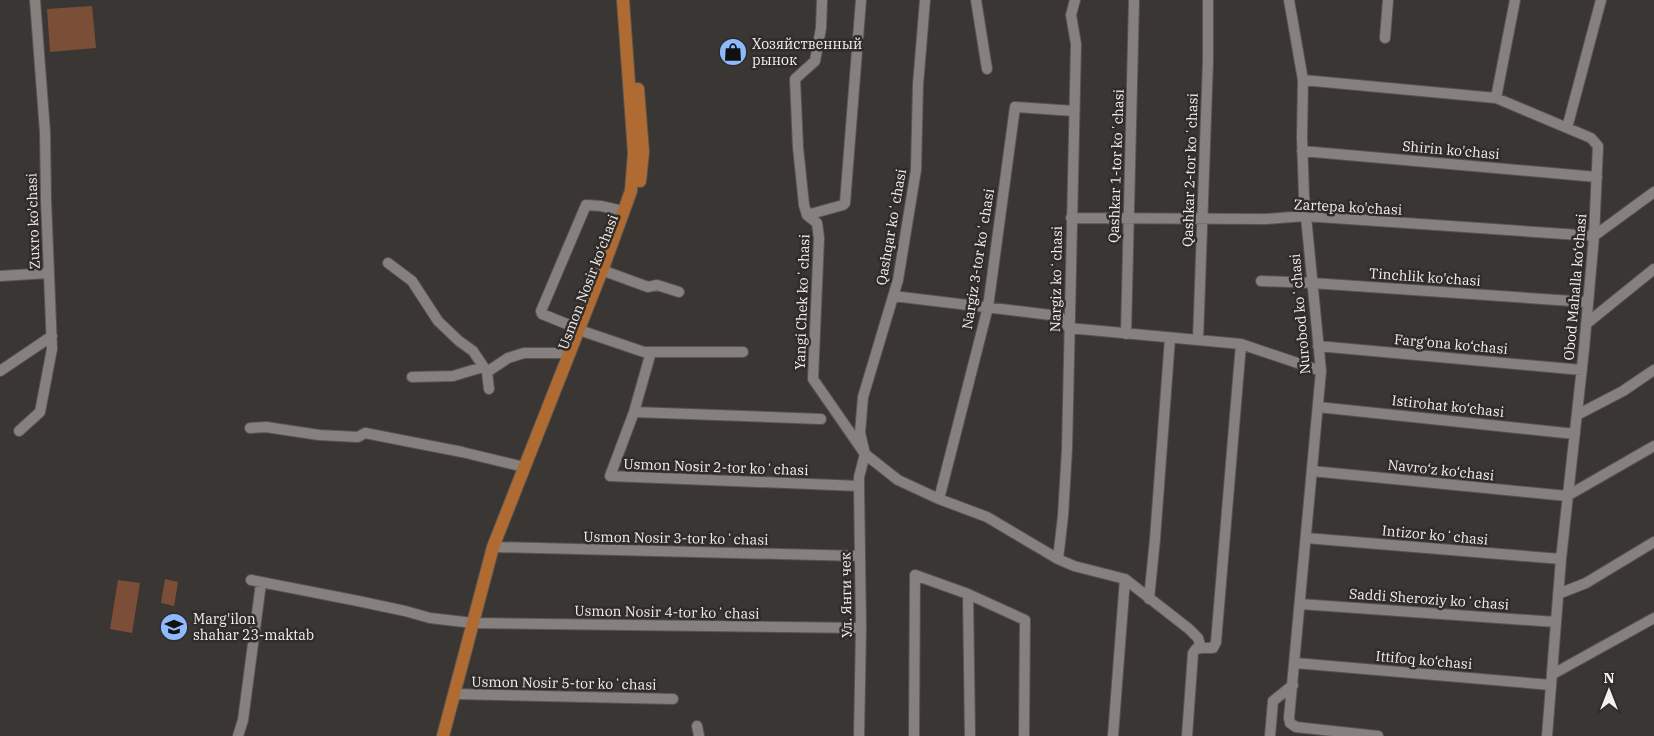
<svg xmlns="http://www.w3.org/2000/svg" width="1654" height="736" viewBox="0 0 1654 736" font-family="'IBM Plex Serif',serif">
<rect width="100%" height="100%" fill="#3a3633"/>
<path fill="#7b4f37" d="M92,6L96,48L50,52L47,9Z
M165,579L178,582L174,606L161,603Z
M118,580L140,583L132,633L110,629Z"/>
<g fill="none" stroke-linecap="round" stroke-linejoin="round">
<defs>
<path id="minor" d="M822,0L821,28L815,61L795,79L798,147L804,205L807,215L817,223L819,238L813,379L865,454L898,480L939,499L987,517L1058,559L1074,566L1125,579L1189,629L1198,638L1201,648
M976,0L987,69
M1289,0L1303,80L1302,137L1304,196L1321,371L1289,718L1290,723L1296,727L1378,736
M1385,38L1388,0
M1303,80L1496,98L1591,138L1598,146L1594,236L1584,349L1561,559L1547,736
M1496,98L1515,0
M1567,128L1601,0
M1302,151L1597,177
M807,215L843,205L845,203L861,0
M1071,218L1266,219L1305,216L1594,236L1654,192
M388,263L412,281L438,321L459,341L473,351L487,372L508,358L524,353H569
M607,272L648,287L657,285L679,292
M0,276L49,273
M1261,281L1312,283L1587,302
M893,296L1059,316L1069,328L1241,344L1321,371
M1586,324L1654,269
M579,329L542,314L541,311L586,205L601,206L623,211
M585,332L644,352H743
M1126,334L1134,0
M1198,340L1208,61V0
M1318,346L1582,370
M651,352L634,412L610,476L859,486
M0,371L52,336
M487,372L489,389
M412,377L453,376L483,367
M1318,407L1575,434
M634,412L821,419
M1577,415L1623,391L1654,370
M250,428L266,427L319,435L358,437L365,433L462,452L524,467
M19,431L40,412L52,349L46,200L45,132L35,0
M1312,471L1567,496L1654,446
M939,499L988,307L1015,107L1074,111
M1306,538L1561,559
M493,547L859,556
M1058,559L1063,516L1067,449L1076,44L1071,15L1075,0
M251,580L358,601L405,611L430,618L473,623L861,628
M968,594L970,736
M1558,594L1586,583L1654,542
M1149,599L1155,539L1170,338
M1300,604L1556,622
M1201,648H1213L1216,642L1241,344
M1295,663L1551,685
M1553,674L1654,618
M454,694L673,699
M697,726L699,736
M238,736L243,720L261,583
M859,736L861,628L859,486V477L865,454L860,433L863,397L898,280L916,170L918,85L925,0
M914,736L915,575L968,594L1025,620L1024,736
M1113,736L1125,579
M1187,736L1193,653L1196,649L1201,648
M1270,736L1273,701L1293,685"/>
<path id="major" d="M638,89L643,152L640,181
M443,736L493,547L603,268L631,191L634,153L623,0"/>
</defs>
<use href="#minor" stroke="#585452" stroke-width="12"/>
<use href="#major" stroke="#585452" stroke-width="14"/>
<use href="#minor" stroke="#86817e" stroke-width="10"/>
<use href="#major" stroke="#af6b32" stroke-width="12"/>
</g>
<defs>
<symbol id="shop-disc" viewBox="-11 -11 22 22"><circle r="9.5" fill="#8eb9fc" stroke="#302c2a"/><path d="M-5-2.5h2.3a2.7 3.5 0 0 1 5.4 0H5L5.5 6h-11ZM-1.5-2.5h3a1.5 2.3 0 0 0-3 0Z" fill="#111"/></symbol>
<symbol id="school-disc" viewBox="-11 -11 22 22"><circle r="9.5" fill="#8eb9fc" stroke="#302c2a"/><path d="M0-5L7-2L0 1L-7-2ZM-4 1L0 2.5L4 1V4Q0 6-4 4Z" fill="#111"/></symbol>
</defs>
<g fill-rule="evenodd">
<use href="#shop-disc" x="717" y="36" width="32" height="32"/>
<use href="#school-disc" x="158" y="611" width="32" height="32"/>
</g>
<g text-anchor="middle" dominant-baseline="central" stroke-width="5" stroke-linejoin="round" paint-order="stroke">
<g font-size="14" fill="#f3f0ee" stroke="#302c2a" text-anchor="start">
<text x="752" y="44">Хозяйственный<tspan x="752" dy="16">рынок</tspan></text>
<text x="193" y="619">Marg'ilon<tspan x="193" dy="16">shahar 23-maktab</tspan></text>
</g>
<g font-size="14" fill="#f3f0ee" stroke="#302c2a">
<text transform="translate(1451 150) rotate(5)">Shirin ko'chasi</text>
<text transform="translate(1116 166) rotate(-88)">Qashkar 1-tor koʼchasi</text>
<text transform="translate(1190 170) rotate(-88)">Qashkar 2-tor koʼchasi</text>
<text transform="translate(1348 207) rotate(3)">Zartepa ko'chasi</text>
<text transform="translate(33 221) rotate(-92)">Zuxro ko'chasi</text>
<text transform="translate(891 227) rotate(-80)">Qashqar koʻchasi</text>
<text transform="translate(978 259) rotate(-81)">Nargiz 3-tor koʻchasi</text>
<text transform="translate(1425 277) rotate(4)">Tinchlik ko'chasi</text>
<text transform="translate(1056 279) rotate(-89)">Nargiz koʻchasi</text>
<text transform="translate(588 282) rotate(-69)">Usmon Nosir ko‘chasi</text>
<text transform="translate(1575 287) rotate(-85)">Obod Mahalla ko‘chasi</text>
<text transform="translate(802 302) rotate(-88)">Yangi Chek koʻchasi</text>
<text transform="translate(1300 314) rotate(-95)">Nurobod koʻchasi</text>
<text transform="translate(1451 344) rotate(5)">Farg‘ona ko‘chasi</text>
<text transform="translate(1448 406) rotate(6)">Istirohat ko‘chasi</text>
<text transform="translate(716 467) rotate(2)">Usmon Nosir 2-tor koʻchasi</text>
<text transform="translate(1441 470) rotate(6)">Navro‘z ko‘chasi</text>
<text transform="translate(1435 535) rotate(5)">Intizor koʻchasi</text>
<text transform="translate(676 538) rotate(1)">Usmon Nosir 3-tor koʻchasi</text>
<text transform="translate(846 595) rotate(-91)">Ул. Янги чек</text>
<text transform="translate(1429 599) rotate(4)">Saddi Sheroziy koʻchasi</text>
<text transform="translate(667 612) rotate(1)">Usmon Nosir 4-tor koʻchasi</text>
<text transform="translate(1424 660) rotate(5)">Ittifoq ko‘chasi</text>
<text transform="translate(564 683) rotate(1)">Usmon Nosir 5-tor koʻchasi</text>
</g>
</g>
<g transform="translate(1609 691)" stroke="#302c2a" stroke-width="4" paint-order="stroke">
<path d="M0-4L9 19L0 12L-9 19Z" fill="#f3f0ee"/>
<text y="-8" font-size="14" font-weight="bold" text-anchor="middle" fill="#f3f0ee">N</text>
</g>
</svg>
